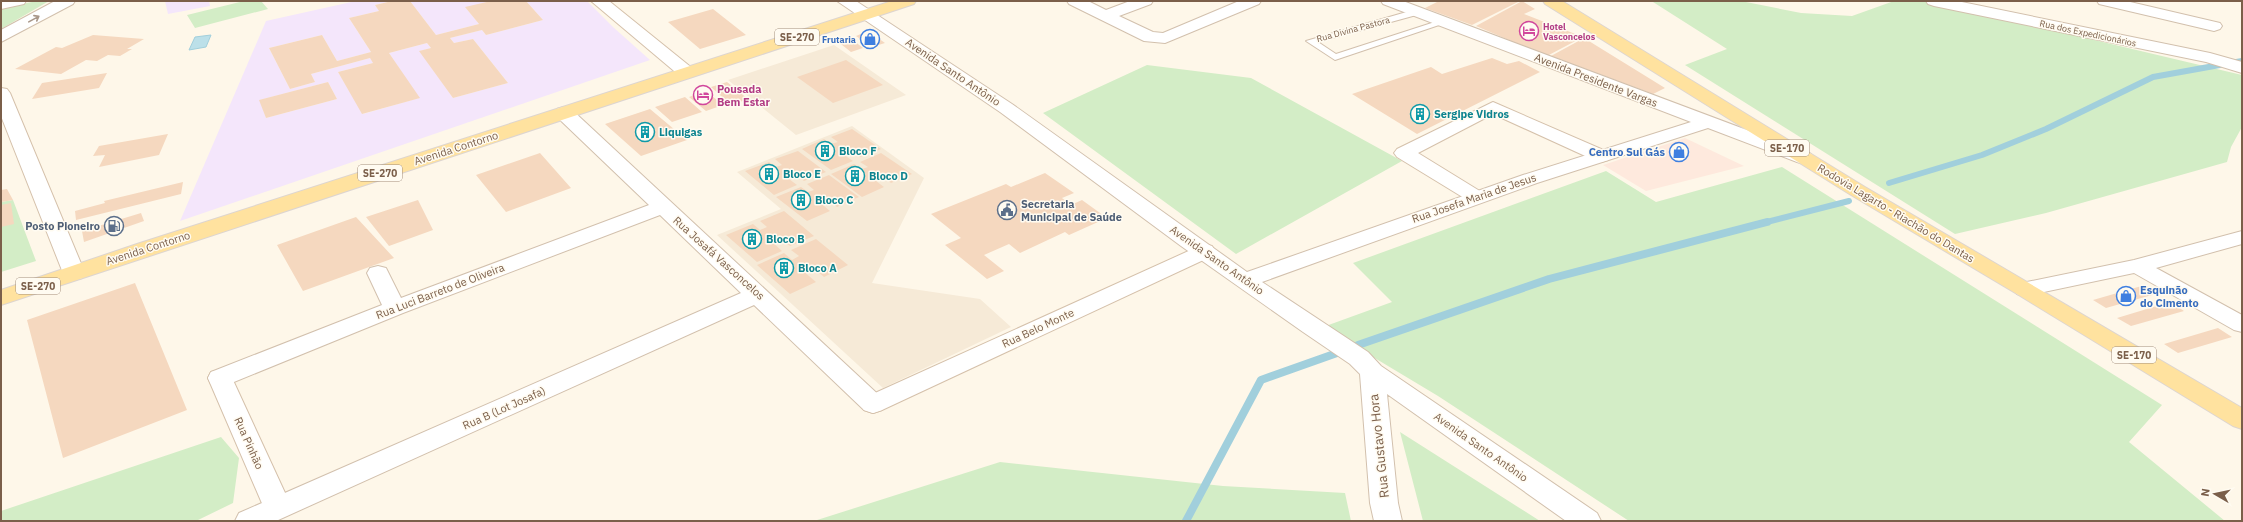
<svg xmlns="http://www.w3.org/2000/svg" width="2243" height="522" viewBox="0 0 2243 522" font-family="'IBM Plex Sans',sans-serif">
<rect width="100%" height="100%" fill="#fef7e9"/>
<path fill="#f6ead7" d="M834,45L906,95L796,135L728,80Z
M852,126L924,178L872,283L980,299L1011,327L883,388L717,235L781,209L737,172Z"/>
<path fill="#fee9dd" d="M1685,138L1744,166L1646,191L1603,165Z"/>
<path fill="#f4e6fb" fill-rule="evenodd" d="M165,1H209L210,6L168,14Z
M356,1H392L375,5L379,11L349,18L371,52L337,61L322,35L269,48L290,89L315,82L311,74L370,58L373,63L338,72L363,114L419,98L389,53L427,43L431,48L420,51L453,98L508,83L473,39L454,43L450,38L482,30L486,35L543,20L526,1H587L613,27L650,60L180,221L266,21ZM328,82L337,99L266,118L260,100Z
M410,1H491L466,8L479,24L436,35Z"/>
<path fill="#d3edc6" d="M37,1H49L1,29V8Z
M244,1H261L268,9L195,28L187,15Z
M1662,1H1741L1801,13L1852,16L1894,1H1930L2242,75V127L2231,147L2227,162L2046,213L1955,234L1685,65L1727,49L1653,2Z
M1147,65L1251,78L1402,161L1236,254L1043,113Z
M1782,167L2162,405L2129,442L2225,521H1629L1438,396L1323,327L1392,302L1353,263L1606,171L1656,202Z
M13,200L36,261L1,272V202Z
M1400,432L1540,521H1423Z
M221,437L239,458L233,503L196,521H1V511Z
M1000,462L1223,486L1345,493L1351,521H814Z"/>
<path fill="#bce0e9" stroke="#a1cfdc" d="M211,35L206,47L189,50L195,37Z"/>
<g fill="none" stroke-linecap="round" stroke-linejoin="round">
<path stroke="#a1cfdc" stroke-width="6" d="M1889,183L1982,155L2046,129L2153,77L2242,61
M1763,223L1849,201"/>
<path stroke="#a1cfdc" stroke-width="8" d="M1358,345L1549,279L1767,222
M1186,521L1261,380L1337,353"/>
</g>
<path fill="#f5d8bf" d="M392,1H410L436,35L479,24L465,7L491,1H526L543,20L486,35L482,30L450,38L454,43L473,39L508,83L453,98L419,51L431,48L427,43L389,53L420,98L362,114L338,72L373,63L370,58L311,74L315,82L290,89L269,48L322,35L337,61L371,52L349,18L379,11L375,5Z
M1439,1H1520L1472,25L1425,8Z
M1522,1L1535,9L1524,14L1583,37L1547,56L1476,26Z
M713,9L746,35L700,49L668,22Z
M868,31L885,43L872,47L856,36Z
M93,35L144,39L127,49H132L120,56L108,55L97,61L86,60L61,74L15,69L56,47L62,48Z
M849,37L863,48L851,52L837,41Z
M1584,38L1665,88L1653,94L1551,56Z
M1492,58L1507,64L1519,61L1540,72L1417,134L1352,94L1431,67L1442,74Z
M846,60L883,85L833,103L797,77Z
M107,73L99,88L32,99L42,83Z
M328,82L337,99L266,118L259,100Z
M727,82L748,99L731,105L711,87Z
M706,91L723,105L706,111L689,97Z
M685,97L702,112L672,122L655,107Z
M650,109L687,140L641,156L605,124Z
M852,129L881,149L860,157L849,150L841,153L853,161L831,170L802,149L824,139L831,144L838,142L831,137Z
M168,134L159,155L99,167L105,155L93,156L99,146Z
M798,151L826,172L804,181L793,173L785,176L797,185L774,195L745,171L769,162L776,167L782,165L775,159Z
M540,153L571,188L506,212L476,175Z
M881,153L912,174L891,183L880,175L872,178L884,187L862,197L831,174L854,164L862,169L868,167L860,162Z
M1045,173L1074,193L1062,198L1071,205L1082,200L1107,218L1069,235L1065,232L1020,253L1009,244L984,255L1004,271L987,279L945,245L961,238L931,214L1006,184L1011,187Z
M829,175L859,197L837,207L826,198L818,201L830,211L807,221L776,197L801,187L808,192L814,190L807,184Z
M183,182L181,194L76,220L75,211L105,203L104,201Z
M7,189L13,200L1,202V190Z
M418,200L433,230L389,246L366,217Z
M11,203L14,224L1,227V205Z
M784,211L814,236L790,246L779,237L770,240L782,251L757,262L726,235L753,224L760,230L767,227L760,221Z
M141,213L144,221L84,242L82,231Z
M356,217L394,258L303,291L277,245Z
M816,239L848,265L824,277L811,266L802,270L816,282L790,294L757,265L784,253L792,260L799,256L791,250Z
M135,283L187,410L63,458L27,320Z
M2145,285L2159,293L2106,308L2093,300Z
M2170,302L2184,311L2131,326L2117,318Z
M2218,328L2232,337L2178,353L2164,344Z"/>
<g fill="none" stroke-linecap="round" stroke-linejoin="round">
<defs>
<path id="lane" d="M1417,9L1420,10V14L1318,42L1336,54L1441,20L1444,19L1448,22L1335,60L1306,41Z"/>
<path id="street" d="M1,1H26L24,4L1,9Z
M55,1H75L73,4L1,42V30Z
M837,1H856L1012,104L1247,272L1523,175L1691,122L1383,4L1381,1H1403L1811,154L1814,158L1811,162L1804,164L1797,162L1708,128L1537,183L1262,282L1368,352L1381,366L1597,513L1601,521H1566L1387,394L1398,503L1402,521H1374L1370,503L1360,374L1350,364L1303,332L1181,246L1000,112Z
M1067,1H1088L1106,10L1130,1H1153L1151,4L1119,16L1153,32L1163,33L1239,1H1261L1259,4L1165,43L1144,41L1069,4Z
M1926,1H1957L2210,53L2242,62V73L2206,62L1934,6L1928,4Z
M2097,1H2126L2220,23L2222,26L2220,29L2214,31L2099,4Z
M564,107L571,109L882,398L886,404L882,410L873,413L864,410L754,305L276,521H235L239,513L741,293L660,215L403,313L229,384L220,386L211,384L208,378L211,372L382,305L367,273L370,268L378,266L386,268L401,298L649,205L557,117L555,113L557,109Z
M2242,231V244L2156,268L2242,315V332L2234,330L2134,273L2025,296L2017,294L2014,289L2017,284L2134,260Z"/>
<path id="secondary" d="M591,1H609L692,68L695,72L692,76H680Z
M1,88L7,89L10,93L85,273L82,278L74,280L66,278L63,273L1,116Z
M1493,102L1608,152L1611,156L1608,160L1601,162L1594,160L1493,114L1418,153L1483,193L1486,197L1483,201L1476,203L1469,201L1397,157L1394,153L1397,149Z
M1204,244L1212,246L1215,251L1212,256L882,410L873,413L864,410L860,404L864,398Z
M220,370L229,372L232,378L292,508L288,515L278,518L268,515L264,508L208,378L211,372Z"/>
<path id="primary" d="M892,1H916L914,4L1,305V290L137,244Z
M1543,1H1562L1865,187L2242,408V429L2233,426L2017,294L1851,195L1545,4Z"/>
</defs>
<use href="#lane" stroke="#d2c0ad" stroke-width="2"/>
<use href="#street" stroke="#d2c0ad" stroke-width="2"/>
<use href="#secondary" stroke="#d5c1ab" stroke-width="2"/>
<use href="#primary" stroke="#ddd5d0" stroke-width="2"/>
<use href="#lane" fill="#fff" fill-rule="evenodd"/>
<use href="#street" fill="#fff" fill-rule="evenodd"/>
<use href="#secondary" fill="#fff" fill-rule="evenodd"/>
<use href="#primary" fill="#ffe29f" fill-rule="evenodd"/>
</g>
<defs><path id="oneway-shaft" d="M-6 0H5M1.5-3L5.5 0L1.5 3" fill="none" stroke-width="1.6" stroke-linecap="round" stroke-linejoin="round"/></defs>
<use stroke="#a99789" href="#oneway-shaft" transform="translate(34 19) rotate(-29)"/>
<defs>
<symbol id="hotel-ring" viewBox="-11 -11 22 22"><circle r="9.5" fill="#fffbf1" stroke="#d1479c" stroke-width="1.5"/><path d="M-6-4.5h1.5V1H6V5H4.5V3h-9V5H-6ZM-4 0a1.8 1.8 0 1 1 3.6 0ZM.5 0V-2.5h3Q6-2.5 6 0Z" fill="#d1479c"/></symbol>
<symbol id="shop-ring" viewBox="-11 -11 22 22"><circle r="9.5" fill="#fffbf1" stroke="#3f7fe0" stroke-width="1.5"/><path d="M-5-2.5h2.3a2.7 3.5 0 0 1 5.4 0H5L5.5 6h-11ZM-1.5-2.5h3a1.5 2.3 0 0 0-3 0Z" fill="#3f7fe0"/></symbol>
<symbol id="building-ring" viewBox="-11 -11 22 22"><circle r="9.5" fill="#fffbf1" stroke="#0f9aa8" stroke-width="1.5"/><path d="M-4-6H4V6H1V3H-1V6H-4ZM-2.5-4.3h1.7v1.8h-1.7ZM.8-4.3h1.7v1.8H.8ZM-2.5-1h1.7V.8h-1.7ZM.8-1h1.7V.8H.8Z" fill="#0f9aa8"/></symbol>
<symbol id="civic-ring" viewBox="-11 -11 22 22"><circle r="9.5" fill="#fffbf1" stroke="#5c6f8a" stroke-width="1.5"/><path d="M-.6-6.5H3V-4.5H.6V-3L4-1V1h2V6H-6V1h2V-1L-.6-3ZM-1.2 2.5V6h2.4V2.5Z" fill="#5c6f8a"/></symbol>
<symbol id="fuel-ring" viewBox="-11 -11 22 22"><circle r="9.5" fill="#fffbf1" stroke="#5c6f8a" stroke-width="1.5"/><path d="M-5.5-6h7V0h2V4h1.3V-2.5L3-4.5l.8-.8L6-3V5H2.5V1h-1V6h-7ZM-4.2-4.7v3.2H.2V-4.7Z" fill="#5c6f8a"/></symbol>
</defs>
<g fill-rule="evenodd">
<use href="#hotel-ring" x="1518" y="20" width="22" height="22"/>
<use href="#shop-ring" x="859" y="28" width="22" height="22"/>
<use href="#hotel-ring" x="692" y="84" width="22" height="22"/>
<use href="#building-ring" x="1409" y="103" width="22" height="22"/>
<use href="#building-ring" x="634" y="121" width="22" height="22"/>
<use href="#building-ring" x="814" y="140" width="22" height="22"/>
<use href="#shop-ring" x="1668" y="141" width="22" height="22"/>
<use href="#building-ring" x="758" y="163" width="22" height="22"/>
<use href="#building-ring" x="844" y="165" width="22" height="22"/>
<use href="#building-ring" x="790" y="189" width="22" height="22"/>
<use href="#civic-ring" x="996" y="199" width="22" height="22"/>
<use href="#fuel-ring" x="103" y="215" width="22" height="22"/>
<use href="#building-ring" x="741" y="228" width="22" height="22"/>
<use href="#building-ring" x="773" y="257" width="22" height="22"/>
<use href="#shop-ring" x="2115" y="285" width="22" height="22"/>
</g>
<g text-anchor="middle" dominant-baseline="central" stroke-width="3" stroke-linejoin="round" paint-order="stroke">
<g font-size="9" font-weight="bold" fill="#b23c85" stroke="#fffbf1" text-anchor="start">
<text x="1543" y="26">Hotel<tspan x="1543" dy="10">Vasconcelos</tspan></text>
</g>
<g font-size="9" fill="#7b5f4a" stroke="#fffbf1">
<text transform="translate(1353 29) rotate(-15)">Rua Divina Pastora</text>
<text transform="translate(2088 33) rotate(12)">Rua dos Expedicionários</text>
</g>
<g font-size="9" font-weight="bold" fill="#366cbe" stroke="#fffbf1" text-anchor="end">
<text x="856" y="39">Frutaria</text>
</g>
<g fill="#fffbf1" stroke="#a38e7c" stroke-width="1">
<rect x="775" y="29" width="44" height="16" rx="3"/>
<rect x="1765" y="140" width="44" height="16" rx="3"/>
<rect x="358" y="165" width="44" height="16" rx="3"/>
<rect x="16" y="278" width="44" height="16" rx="3"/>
<rect x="2112" y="347" width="44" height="16" rx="3"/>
</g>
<g font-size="10" font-weight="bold" fill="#7b5f4a">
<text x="797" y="37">SE-270</text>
<text x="1787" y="148">SE-170</text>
<text x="380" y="173">SE-270</text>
<text x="38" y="286">SE-270</text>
<text x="2134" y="355">SE-170</text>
</g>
<g font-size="11" fill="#7b5f4a" stroke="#fffbf1">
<text transform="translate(953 72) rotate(34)">Avenida Santo Antônio</text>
<text transform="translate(1596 80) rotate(21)">Avenida Presidente Vargas</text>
<text transform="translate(456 148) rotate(-18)">Avenida Contorno</text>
<text transform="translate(1474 198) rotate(-19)">Rua Josefa Maria de Jesus</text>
<text transform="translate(1896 213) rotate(31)">Rodovia Lagarto - Riachão do Dantas</text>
<text transform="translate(148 248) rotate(-18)">Avenida Contorno</text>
<text transform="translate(719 258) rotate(42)">Rua Josafá Vasconcelos</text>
<text transform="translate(1217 260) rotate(35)">Avenida Santo Antônio</text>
<text transform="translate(440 291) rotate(-21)">Rua Luci Barreto de Oliveira</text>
<text transform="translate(1038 328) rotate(-25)">Rua Belo Monte</text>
<text transform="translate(504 408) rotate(-24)">Rua B (Lot Josafa)</text>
<text transform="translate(249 443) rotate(66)">Rua Pinhão</text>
<text transform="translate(1481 447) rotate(35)">Avenida Santo Antônio</text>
</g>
<g font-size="11" font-weight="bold" fill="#b23c85" stroke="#fffbf1" text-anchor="start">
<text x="717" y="89">Pousada<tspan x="717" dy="13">Bem Estar</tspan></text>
</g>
<g font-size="11" font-weight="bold" fill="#0d838f" stroke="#fffbf1" text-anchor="start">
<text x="1434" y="114">Sergipe Vidros</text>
<text x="659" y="132">Liquigas</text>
<text x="839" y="151">Bloco F</text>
<text x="783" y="174">Bloco E</text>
<text x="869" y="176">Bloco D</text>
<text x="815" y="200">Bloco C</text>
<text x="766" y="239">Bloco B</text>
<text x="798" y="268">Bloco A</text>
</g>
<g font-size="11" font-weight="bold" fill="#366cbe" stroke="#fffbf1" text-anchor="end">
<text x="1665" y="152">Centro Sul Gás</text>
<text x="2140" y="290" text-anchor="start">Esquinão<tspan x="2140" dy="13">do Cimento</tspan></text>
</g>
<g font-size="11" font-weight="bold" fill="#4e5e75" stroke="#fffbf1" text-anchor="start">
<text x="1021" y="204">Secretaria<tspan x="1021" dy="13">Municipal de Saúde</tspan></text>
<text x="100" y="226" text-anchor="end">Posto Pioneiro</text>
</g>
<g font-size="13" fill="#7b5f4a" stroke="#fffbf1">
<text transform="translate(1379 446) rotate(-96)">Rua Gustavo Hora</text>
</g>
</g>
<rect width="2243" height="522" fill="none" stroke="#7b5f4a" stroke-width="4"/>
<g transform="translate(2215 494) rotate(279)" stroke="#fffbf1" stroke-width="3" paint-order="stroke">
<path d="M0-3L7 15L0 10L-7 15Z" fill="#7b5f4a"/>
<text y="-6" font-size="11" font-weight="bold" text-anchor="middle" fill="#7b5f4a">N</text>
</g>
</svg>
